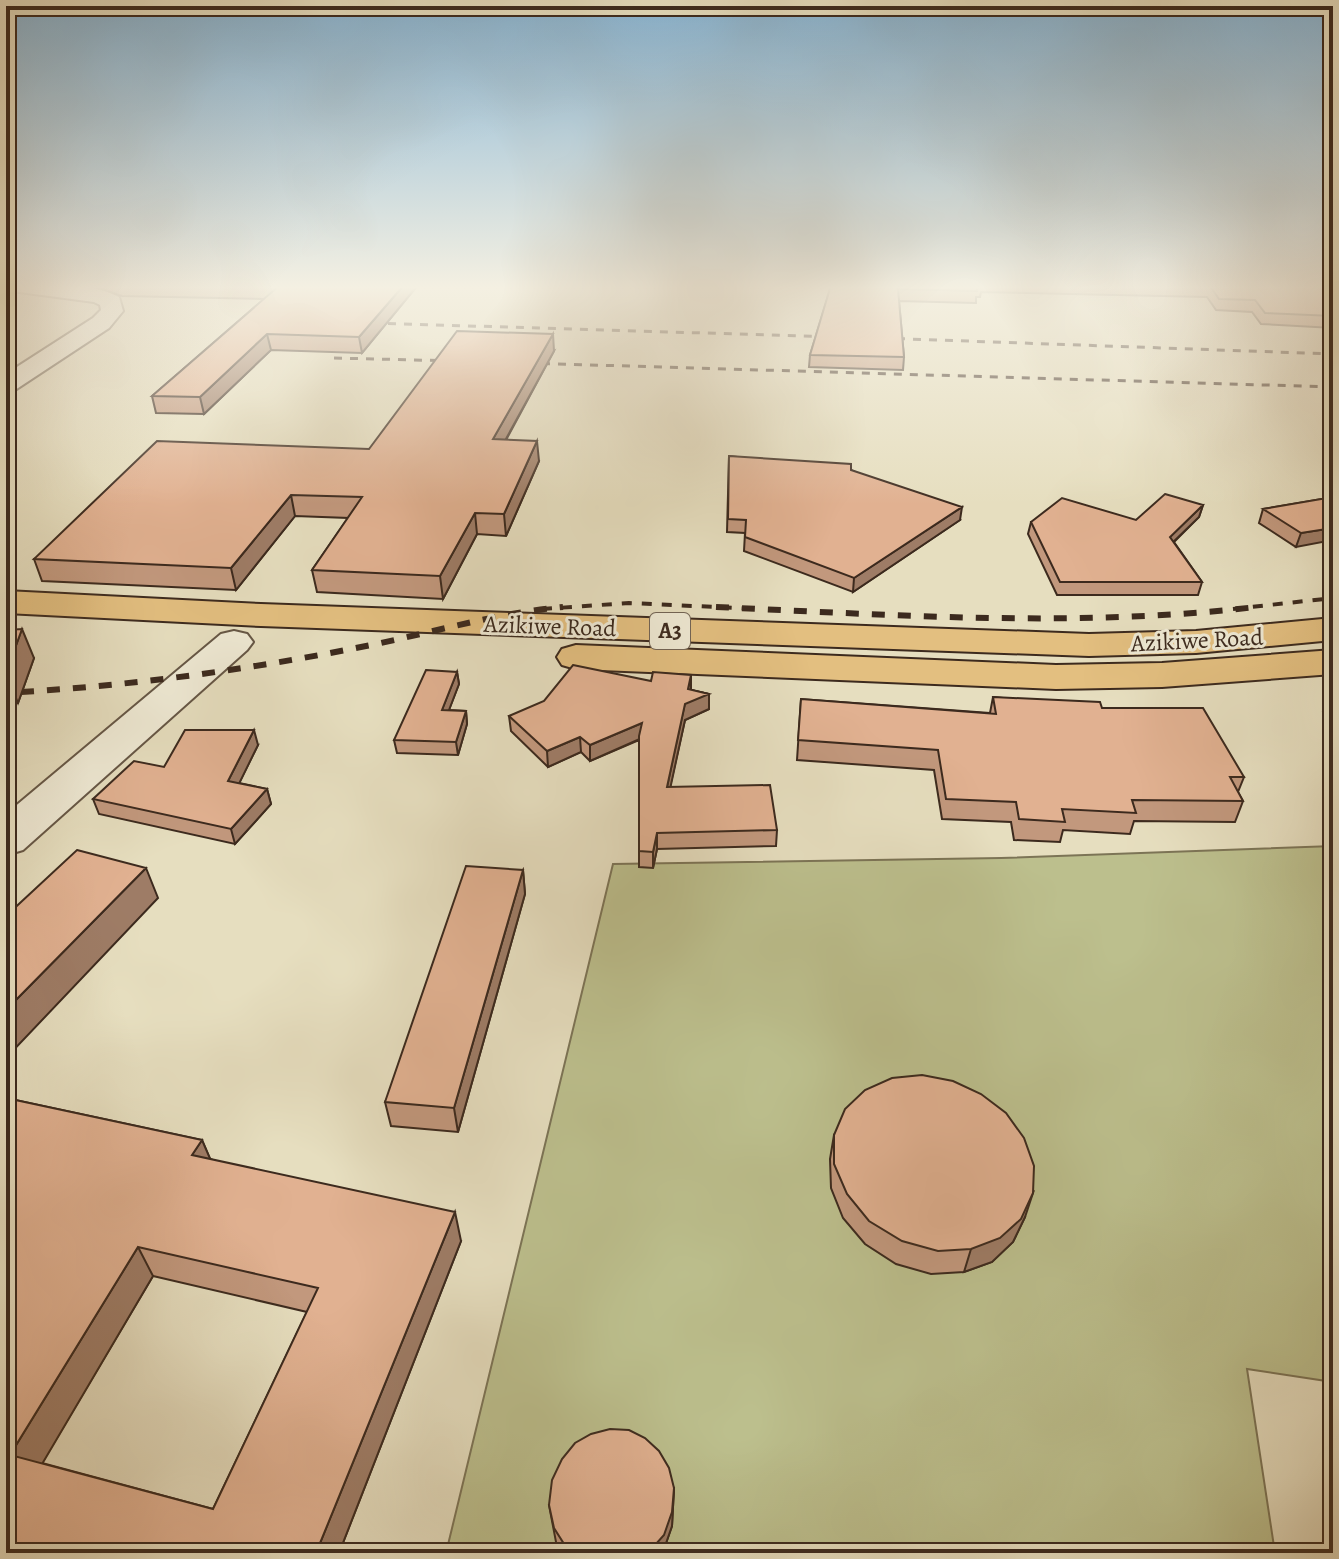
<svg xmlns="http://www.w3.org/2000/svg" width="1339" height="1559" viewBox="0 0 1339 1559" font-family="Alegreya,serif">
<rect width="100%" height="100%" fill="#e6debf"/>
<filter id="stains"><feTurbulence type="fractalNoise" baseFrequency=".0025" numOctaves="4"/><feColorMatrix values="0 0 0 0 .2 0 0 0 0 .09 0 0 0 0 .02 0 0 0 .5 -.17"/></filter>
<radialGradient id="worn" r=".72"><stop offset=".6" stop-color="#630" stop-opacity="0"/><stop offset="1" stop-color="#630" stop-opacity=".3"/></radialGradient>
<path fill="#bcbf8d" stroke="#7c7456" stroke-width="2" d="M1333,846V1382L1247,1369L1275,1553H446L613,864L1001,858Z"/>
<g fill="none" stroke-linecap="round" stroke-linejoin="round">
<defs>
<path id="minor" d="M6,285C42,285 86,280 119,297L123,311L109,328L15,390L6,393V374L93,318L101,310L100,305L94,302L12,291L6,290Z
M234,631L247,634L253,642L247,650L23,850L6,855V814L221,634Z"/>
<path id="major" d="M6,591L261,604L1089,634L1196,631L1333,618V640L1196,653L1089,656L261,626L6,613Z
M576,645L1056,665L1162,663L1333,650V674L1162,687L1056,689L576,669L562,665L557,657L562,649Z"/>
</defs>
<use href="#minor" stroke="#665746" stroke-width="4"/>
<use href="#major" stroke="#3c2a1e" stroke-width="4"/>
<use href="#minor" fill="#efead5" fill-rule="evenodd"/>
<use href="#major" fill="#e3bf80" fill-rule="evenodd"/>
<path stroke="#3c2a1e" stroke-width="3" stroke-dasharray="8 8" stroke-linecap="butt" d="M372,323L837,337
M881,338L1333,354
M334,358L458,361
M526,363L1333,387"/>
<path stroke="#3c2a1e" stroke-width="4" stroke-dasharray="10 10" stroke-linecap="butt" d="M542,609L629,603L759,609
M1233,609L1333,598"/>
<path stroke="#3c2a1e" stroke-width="6" stroke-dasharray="13 13" stroke-linecap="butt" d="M716,607C895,615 1077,628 1256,607
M21,692C137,685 252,669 366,646C432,633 495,613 563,607"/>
</g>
<path fill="#c2987d" stroke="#3c2a1e" stroke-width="2" fill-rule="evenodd" d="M91,285H418L362,353L271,350L204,414L156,413L152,396L264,299L122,296Z
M816,285H1333V328L1261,324L1252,312L1216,310L1207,297L981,292L980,297H976V303L899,301L904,357L903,370L809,367L810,355L831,286Z
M554,351L506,440L539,461L506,536L477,534L443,599L317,592L312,570L348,518L295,516L236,590L42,581L34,559L369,449Z
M729,456L851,470L960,520L853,592L744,551L745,533L727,532Z
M1327,498L1296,547L1259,523L1263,509Z
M1203,505L1199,517L1174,542L1202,582L1198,595H1057L1028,534L1031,522L1136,520Z
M6,630L34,658L18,703H6Z
M457,672L459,684L449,710L466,711L467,724L458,755L397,753L394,740Z
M691,690L709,694V709L685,720L670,787L777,830L776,846L657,849L653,868L639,867V740L590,761L581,752L548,767L511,731L509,716Z
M1332,690H1333V720L1323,711Z
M993,697L1102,708L1244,777L1238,792L1243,801L1235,822L1134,821L1130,834L1063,830L1060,842L1014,840L1011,822L942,819L934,770L797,760L801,699L990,713Z
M258,745L239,783L267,789L271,804L235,844L99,814L93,799L164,767Z
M523,870L525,894L458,1132L391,1126L385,1102Z
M6,1098L202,1140L210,1159L461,1241L339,1553H6ZM153,1276L307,1312L213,1509L42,1463Z
M834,1135L1025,1217L1013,1242L992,1262L964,1272L931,1274L896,1264L865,1244L843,1218L831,1188L830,1159Z
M674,1488L672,1526L664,1549L660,1553H563L556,1542L549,1505Z"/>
<path fill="#9e7c66" stroke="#3c2a1e" stroke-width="2" d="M404,285H418L362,353L359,337Z
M267,334L271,350L204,414L200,397Z
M553,334L554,351L495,459L493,439Z
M537,441L539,461L506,536L504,514Z
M291,495L295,516L236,590L231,568Z
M1203,505L1199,517L1166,549L1170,537Z
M962,507L960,520L853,592L854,578Z
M475,513L477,534L443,599L440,576Z
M1333,528V540L1296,547L1301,533Z
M22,629L34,658L18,703L6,673Z
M457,672L459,684L444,723L442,710Z
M691,675V690L709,694V709L685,720L667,803V787Z
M466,711L467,724L458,755L456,742Z
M642,723V738L590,761V745Z
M254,730L258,745L233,796L228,781Z
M580,737L581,752L548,767L547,751Z
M267,789L271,804L235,844L231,829Z
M657,833V849L653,868V852Z
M146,868L158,898L6,1058V1010Z
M523,870L525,894L458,1132L454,1108Z
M202,1140L215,1170L192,1155Z
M1033,1193L1025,1217L1013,1242L992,1262L964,1272L971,1249Z
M455,1212L461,1241L339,1553H316Z
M138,1247L153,1276L32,1481L10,1455Z
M674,1488L672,1526L664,1549L660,1553H648Z"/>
<path fill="#e1b191" stroke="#3c2a1e" stroke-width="2" fill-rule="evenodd" d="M280,285H404L359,337L267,334L200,397L152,396Z
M831,285H981L982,286H976L977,291L898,289L904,357L810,355Z
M1185,285H1333V316L1265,313L1255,300L1219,299L1210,286Z
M457,331L553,334L493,439L537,441L504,514L475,513L440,576L312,570L362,497L291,495L231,568L34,559L157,441L369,449Z
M729,456L851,464V470L962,507L854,578L745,537L746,520L728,519Z
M1165,494L1203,505L1170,537L1202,582H1060L1031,522L1062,498L1136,520Z
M1327,498L1333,502V528L1301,533L1263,509Z
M22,629L6,673V630Z
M573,665L651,681L653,672L691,675L688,689L709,694L685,704L667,787L770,785L777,830L657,833L653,852L639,851V736L642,723L590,745L580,737L547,751L509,716L544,701Z
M426,670L457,672L442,710L466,711L456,742L394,740Z
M993,697L1100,702L1102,708H1203L1244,777H1230L1243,801L1132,800L1136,813L1062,809L1065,822L1019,819L1016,802L946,799L938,750L798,740L801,699L996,714Z
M185,730H254L228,781L267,789L231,829L93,799L134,761L164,767Z
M77,850L146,868L6,1010V916Z
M466,866L523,870L454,1108L385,1102Z
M922,1075L953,1081L981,1094L1006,1113L1024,1138L1034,1166L1033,1193L1021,1219L1000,1238L971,1249L938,1251L902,1241L869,1221L847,1194L834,1164V1135L845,1109L865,1090L892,1078Z
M6,1098L202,1140L192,1155L455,1212L316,1553H6ZM138,1247L318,1288L213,1509L10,1455Z
M610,1429L629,1430L645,1438L659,1451L669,1468L674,1488L672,1512L664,1535L648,1553H573L566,1547L554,1528L549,1505L552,1480L562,1459L575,1443L591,1434Z"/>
<linearGradient id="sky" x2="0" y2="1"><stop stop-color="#88b6d6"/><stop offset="0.57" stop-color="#f4f0e2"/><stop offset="1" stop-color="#f4f0e2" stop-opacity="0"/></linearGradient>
<rect width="1339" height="504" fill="url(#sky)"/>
<g text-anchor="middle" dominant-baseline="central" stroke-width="6" stroke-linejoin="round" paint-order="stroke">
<rect fill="#efead5" stroke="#726455" stroke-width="2" x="650" y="613" width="40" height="36" rx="6"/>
<g font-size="22" font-weight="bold" fill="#3c2a1e">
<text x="670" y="631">A3</text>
</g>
<g font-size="24" fill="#3c2a1e" stroke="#efead5">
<text transform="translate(550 626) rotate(2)">Azikiwe Road</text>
<text transform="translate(1197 640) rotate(-3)">Azikiwe Road</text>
</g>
</g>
<rect width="1339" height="1559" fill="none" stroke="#e6debf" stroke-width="32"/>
<rect x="8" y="8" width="1323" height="1543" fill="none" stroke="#3c2a1e" stroke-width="4"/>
<rect x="16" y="16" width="1307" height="1527" fill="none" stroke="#3c2a1e" stroke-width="2"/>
<rect width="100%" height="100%" filter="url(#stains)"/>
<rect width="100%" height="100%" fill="url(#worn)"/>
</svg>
